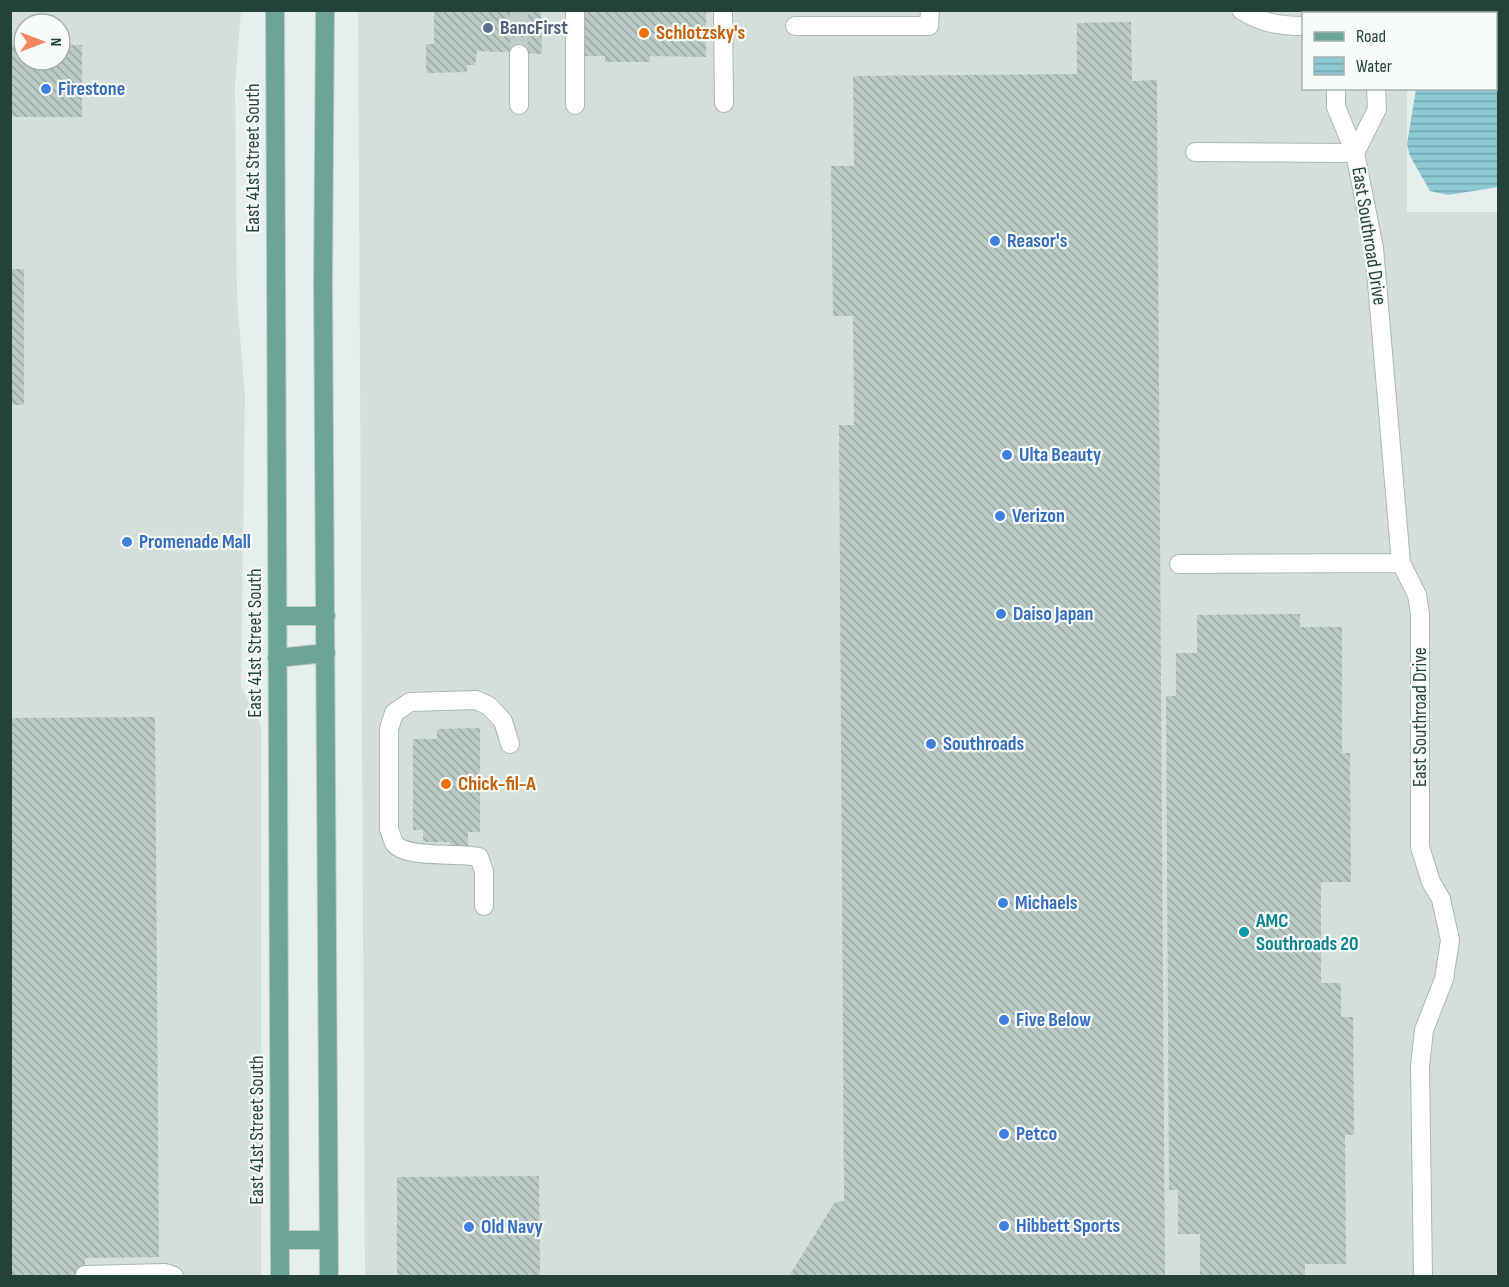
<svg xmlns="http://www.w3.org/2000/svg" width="1509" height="1287" viewBox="0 0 1509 1287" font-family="'Sofia Sans Condensed',sans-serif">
<defs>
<pattern id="water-rules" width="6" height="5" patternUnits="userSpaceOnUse" patternTransform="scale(1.5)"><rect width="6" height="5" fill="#8ec9d4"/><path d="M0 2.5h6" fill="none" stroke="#74a5ad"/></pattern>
<pattern id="building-back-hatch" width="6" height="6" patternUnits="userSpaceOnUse" patternTransform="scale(1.5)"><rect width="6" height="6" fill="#bbcac4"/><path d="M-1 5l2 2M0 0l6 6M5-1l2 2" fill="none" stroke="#98a6a0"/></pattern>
</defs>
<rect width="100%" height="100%" fill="#e6efeb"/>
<path fill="#d4dfda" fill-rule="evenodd" d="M10,11H241L235,86L237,298L245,396L241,687L261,725V1276H11ZM24,24H60V60H24Z
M358,11H1407V14H1304V88L1407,89V212H1498V1276H365Z"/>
<path fill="url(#water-rules)" d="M1428,11H1498V187L1448,195L1430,191L1410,156L1407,144L1416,89L1496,88V14L1428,13Z"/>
<path fill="url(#building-back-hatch)" d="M434,10H541L542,54L477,51L475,65H467V72L426,73V44H434Z
M582,10H706V57L650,56V62H605V56H581Z
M1131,22L1132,81L1157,80L1165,1276H789L835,1202L844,1201L839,425H854L853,316H833L831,166H854L853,76L1077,74V23Z
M10,45H24V60H60V45H82V117H10Z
M10,269H24V405H10Z
M1300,614V627H1342V753H1350L1351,882H1321V983H1341V1017H1353L1354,1135H1345L1346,1264H1305V1275H1200V1234H1178V1190H1169L1166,696H1176V653H1197V615Z
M155,717L159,1257L85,1258V1276H10V718Z
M480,728V832H468V847H450V842H423V830H413V739H437V729Z
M539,1176L540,1276H397V1177Z"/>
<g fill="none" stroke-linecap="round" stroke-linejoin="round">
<path stroke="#bfccc8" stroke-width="18" stroke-dasharray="18 9" stroke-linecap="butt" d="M519,10V54"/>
<defs>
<path id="minor" d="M723,10L724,103
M1241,10C1262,23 1279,26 1304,26
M1376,10V14
M1337,14V10
M795,26H929L930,10
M519,54V105
M1336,88V107L1355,153L1374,248L1401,563L1417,595L1420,614V847L1431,882L1441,899L1450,940L1444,979L1424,1030L1420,1066L1423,1276
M575,105V10
M1195,152L1355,153
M1355,153L1377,109L1376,88
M1179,564L1401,563
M484,906V871L479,857C458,852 405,859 394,843C392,839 391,833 389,829V729L394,713L410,702L476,700L489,706L503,721L510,744
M85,1275L165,1273L174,1276"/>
<path id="major" d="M275,10L280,1276
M325,10L323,282L329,1276
M278,616H326
M277,658L326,653
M280,1240H329"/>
</defs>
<use href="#minor" stroke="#a8b8b2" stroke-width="20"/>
<use href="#major" stroke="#c2cac8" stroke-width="20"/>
<use href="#minor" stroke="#fff" stroke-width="18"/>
<use href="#major" stroke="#6aa596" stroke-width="18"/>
</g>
<circle fill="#5c6f8a" stroke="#f7fbf9" stroke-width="2" cx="488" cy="28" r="6"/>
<g fill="#e8710a" stroke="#f7fbf9" stroke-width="2">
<circle cx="644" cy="33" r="6"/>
<circle cx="446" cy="784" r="6"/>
</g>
<g fill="#3f7fe0" stroke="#f7fbf9" stroke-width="2">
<circle cx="46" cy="89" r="6"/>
<circle cx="995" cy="241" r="6"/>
<circle cx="1007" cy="455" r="6"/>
<circle cx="1000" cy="516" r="6"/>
<circle cx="127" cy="542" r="6"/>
<circle cx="1001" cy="614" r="6"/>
<circle cx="931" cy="744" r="6"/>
<circle cx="1003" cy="903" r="6"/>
<circle cx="1004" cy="1020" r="6"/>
<circle cx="1004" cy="1134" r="6"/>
<circle cx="1004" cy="1226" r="6"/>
<circle cx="469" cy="1227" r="6"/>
</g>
<circle fill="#0f9aa8" stroke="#f7fbf9" stroke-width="2" cx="1244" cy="932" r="6"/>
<g text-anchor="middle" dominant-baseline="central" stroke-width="4.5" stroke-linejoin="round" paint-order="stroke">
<g font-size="20" font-weight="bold" fill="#4e5e75" stroke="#f7fbf9" text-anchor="start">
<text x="500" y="28">BancFirst</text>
</g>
<g font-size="20" font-weight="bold" fill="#c56008" stroke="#f7fbf9" text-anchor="start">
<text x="656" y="33">Schlotzsky's</text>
<text x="458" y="784">Chick-fil-A</text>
</g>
<g font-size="20" font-weight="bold" fill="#366cbe" stroke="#f7fbf9" text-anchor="start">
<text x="58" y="89">Firestone</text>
<text x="1007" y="241">Reasor's</text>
<text x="1019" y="455">Ulta Beauty</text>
<text x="1012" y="516">Verizon</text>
<text x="139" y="542">Promenade Mall</text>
<text x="1013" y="614">Daiso Japan</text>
<text x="943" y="744">Southroads</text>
<text x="1015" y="903">Michaels</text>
<text x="1016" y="1020">Five Below</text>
<text x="1016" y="1134">Petco</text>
<text x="1016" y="1226">Hibbett Sports</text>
<text x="481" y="1227">Old Navy</text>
</g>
<g font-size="20" fill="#24423a" stroke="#f7fbf9">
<text transform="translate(253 158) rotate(-90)">East 41st Street South</text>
<text transform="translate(1369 236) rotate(81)">East Southroad Drive</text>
<text transform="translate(255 643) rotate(-90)">East 41st Street South</text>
<text transform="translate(1420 717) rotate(-90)">East Southroad Drive</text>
<text transform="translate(257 1130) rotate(-90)">East 41st Street South</text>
</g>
<g font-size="20" font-weight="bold" fill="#0d838f" stroke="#f7fbf9" text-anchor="start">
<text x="1256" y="921">AMC<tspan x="1256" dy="23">Southroads 20</tspan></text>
</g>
</g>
<rect width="1509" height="1287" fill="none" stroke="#24423a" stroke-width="24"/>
<rect x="1302" y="12" width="195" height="78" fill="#f7fbf9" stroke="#a3b1ad" stroke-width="1.5"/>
<rect x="1314" y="32" width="30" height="9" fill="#6aa596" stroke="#a3b1ad" stroke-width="1.5"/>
<text x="1356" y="42" font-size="18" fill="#24423a">Road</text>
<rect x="1314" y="57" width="30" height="18" fill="url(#water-rules)" stroke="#a3b1ad" stroke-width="1.5"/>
<text x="1356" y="72" font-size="18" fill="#24423a">Water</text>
<g transform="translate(42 42) rotate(90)"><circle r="28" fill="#f7fbf9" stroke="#a3b1ad" stroke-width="1.5"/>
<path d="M0-4.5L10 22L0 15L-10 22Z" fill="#f4845f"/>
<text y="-9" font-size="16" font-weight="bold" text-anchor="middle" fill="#24423a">N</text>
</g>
</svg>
